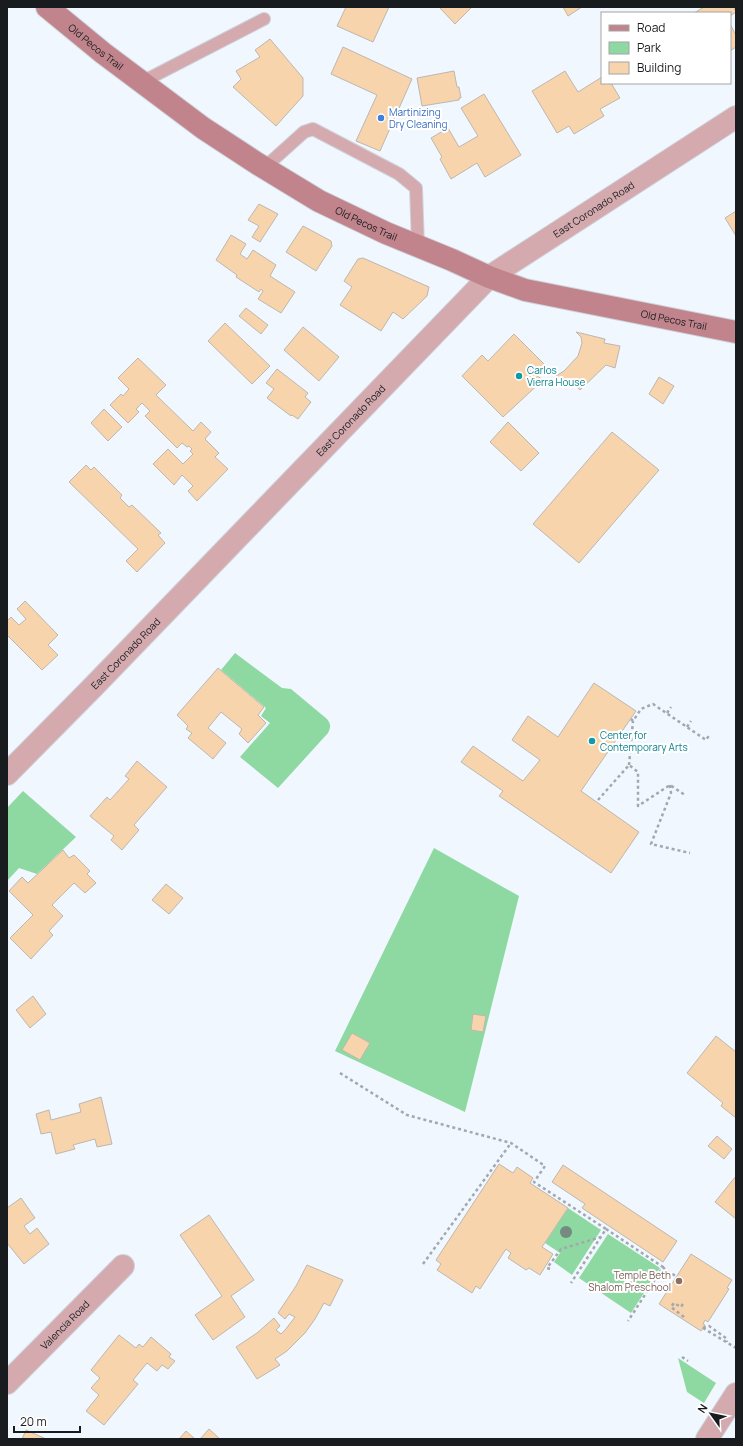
<svg xmlns="http://www.w3.org/2000/svg" width="743" height="1446" viewBox="0 0 743 1446" font-family="Manrope,sans-serif">
<rect width="100%" height="100%" fill="#f0f7fe"/>
<path fill="#8dd9a1" d="M235,653L282,688L291,689L327,719C331,724 331,727 328,733L278,788L240,757L270,723L261,716L266,708L221,670Z
M23,791L76,837L37,874L19,868L7,881V808Z
M434,848L519,896L465,1112L335,1051Z
M568,1208L601,1230L572,1275L554,1262L560,1253L545,1243Z
M608,1234L660,1268L631,1313L579,1278Z
M678,1358L716,1383L704,1403L687,1392Z"/>
<path fill="#f7d4ab" stroke="#bdb7b0" d="M346,7H389L373,42L337,26Z
M439,7H472L455,24Z
M563,7H582L568,16Z
M704,7H734L736,12L730,16V13H694Z
M730,24L736,35V47L730,51Z
M270,39L303,78V96L276,126L233,87L241,79L236,71L260,57L255,50Z
M343,47L412,79L380,151L356,141L377,95L331,74Z
M454,71L457,87H459L461,98H459V100L422,106L417,78Z
M565,71L578,92L602,77V83H611L620,98L600,109L604,116L574,134L569,126L557,133L532,91Z
M484,94L521,155L485,177L477,163L451,179L440,159L442,157L431,138L448,128L459,147L478,136L461,108Z
M259,204L278,214L260,242L252,237L259,226L248,220Z
M736,211V236L725,218Z
M303,226L331,241L332,246L316,271L286,252Z
M231,235L246,244L240,254L247,259L253,250L276,265L270,276L295,292L281,313L258,299L263,291L261,289L259,292L236,277L237,275L216,260Z
M363,258L429,287L427,296L403,319L393,312L381,331L340,305L352,287L344,281L358,259Z
M246,308L268,325L261,334L239,316Z
M225,323L270,366L252,384L208,341Z
M303,327L339,357L319,381L284,350Z
M576,332L605,339L604,343L620,346L615,368L606,365L580,390L570,380L565,385L556,376L564,371L578,356L582,343L581,337Z
M514,334L545,365L536,375L543,380L503,417L462,376L482,355L488,361Z
M138,358L166,385L156,395L193,431L201,422L211,432L205,439L219,453L215,457L228,469L197,501L188,491L193,486L182,475L174,485L153,464L168,449L183,464L193,454L190,451L192,449L189,446L187,447L182,443L177,448L145,416L150,411L142,403L136,409L139,412L128,423L110,405L121,394L123,396L129,389L118,378Z
M277,369L308,393L305,397L311,402L298,419L292,415L291,416L267,398L274,389L266,383Z
M659,377L674,386L663,404L649,394Z
M104,409L122,427L108,441L91,423Z
M508,422L539,453L521,471L490,442Z
M612,432L659,470L579,563L533,524Z
M86,465L91,470L94,467L122,495L120,498L129,507L132,505L161,533L158,535L165,543L137,572L126,561L138,549L69,482Z
M25,601L58,635L48,645L58,655L42,670L7,635V621L11,617L19,625L26,619L17,609Z
M218,668L264,707L258,715L266,723L248,743L239,734L242,729L221,712L208,728L226,743L213,759L188,738L192,733L186,729L188,726L177,715Z
M594,683L636,711L581,791L639,832L611,873L499,796L503,791L461,762L473,746L523,781L540,760L512,740L528,716L558,737Z
M137,761L167,787L134,825L139,830L122,850L111,840L114,836L90,816L107,797L110,800L129,779L125,776Z
M63,850L69,858L74,855L90,871L87,874L96,883L85,893L74,883L52,905L63,916L49,931L53,935L31,959L10,938L33,915L9,891L22,877L28,883Z
M166,884L183,898L169,914L152,900Z
M33,996L46,1014L30,1028L16,1010Z
M473,1014L486,1016L483,1032L471,1030Z
M352,1033L370,1043L360,1060L342,1050Z
M716,1036L736,1052V1118L721,1106L723,1103L687,1073Z
M101,1097L112,1144L97,1147L95,1139L73,1145L75,1149L56,1154L51,1132L41,1134L36,1114L49,1110L51,1120L81,1112L79,1104Z
M717,1136L732,1149L724,1159L708,1146Z
M499,1164L513,1173L517,1167L533,1178L530,1183L568,1208L542,1247L553,1254L540,1275L529,1268L526,1270L508,1258L511,1253L506,1249L480,1289L476,1286L472,1293L437,1270L441,1264L436,1260Z
M563,1165L677,1241L663,1262L582,1208L585,1204L552,1182Z
M736,1176V1219L715,1202Z
M21,1198L35,1218L24,1226L30,1234L37,1228L49,1244L24,1264L7,1243V1208Z
M209,1215L254,1280L231,1296L245,1317L213,1340L195,1315L222,1296L180,1235Z
M691,1254L732,1280L727,1288L729,1289L708,1322L705,1320L703,1324L705,1325L701,1331L659,1304Z
M307,1265L343,1280L330,1306L324,1303L315,1319L305,1333L287,1351L275,1359L280,1365L257,1379L236,1347L257,1333L274,1318L280,1326L276,1330L281,1334L285,1330L295,1317L289,1314L285,1319L278,1313L296,1286Z
M119,1335L136,1348L139,1344L143,1347L151,1337L171,1354L169,1357L175,1361L168,1369L162,1365L157,1371L147,1363L133,1380L138,1384L104,1425L86,1411L99,1395L91,1388L100,1378L91,1370Z
M209,1429L220,1439H200Z
M26,1430L46,1439H22Z
M186,1431L195,1439H179Z"/>
<g fill="none" stroke-linecap="round" stroke-linejoin="round">
<defs>
<path id="service" d="M142,82L264,19
M264,168L304,132L313,129L399,174L416,188L418,246"/>
<g id="minor">
<path id="s1" d="M7,774L94,686L489,277L736,117"/>
<path id="s2" d="M7,1383L123,1266"/>
<path d="M707,1439L736,1394"/>
</g>
<g id="secondary">
<path id="s3" d="M47,7L103,53L203,128L258,164L319,201L386,233L452,260L489,277L525,290L736,332"/>
</g>
</defs>
<use href="#service" stroke="#ced4da" stroke-width="14"/>
<use href="#minor" stroke="#ced4da" stroke-width="24"/>
<use href="#secondary" stroke="#ced4da" stroke-width="24"/>
<path stroke="#a2a8ad" stroke-width="2.5" stroke-dasharray="3 3" stroke-linecap="butt" d="M667,713L671,707
M631,719L633,721L641,709L653,704L706,740L710,734
M687,727L691,721
M629,765L633,721
M670,785L671,793L651,844L690,853
M598,800L629,765L638,772V806L670,785L685,795
M340,1073L407,1115L511,1143L545,1166L534,1182L606,1229L571,1283
M606,1229L663,1267L628,1321
M423,1264L511,1143
M663,1267L666,1271L676,1276
M550,1269L547,1268L561,1249L601,1237
M684,1317L671,1307L674,1303L681,1307L684,1302
M703,1328L736,1348
M703,1328L709,1326L726,1338L727,1342
M682,1357L688,1361"/>
<use href="#service" stroke="#d4aaaf" stroke-width="12"/>
<use href="#minor" stroke="#d4aaaf" stroke-width="22"/>
<use href="#secondary" stroke="#c1848c" stroke-width="22"/>
</g>
<circle fill="#758a81" cx="566" cy="1232" r="6"/>
<circle fill="#3f7fe0" stroke="#fff" stroke-width="1.5" cx="381" cy="118" r="4"/>
<g fill="#0f9aa8" stroke="#fff" stroke-width="1.5">
<circle cx="519" cy="376" r="4"/>
<circle cx="592" cy="741" r="4"/>
</g>
<circle fill="#8d6e63" stroke="#fff" stroke-width="1.5" cx="679" cy="1281" r="4"/>
<g text-anchor="middle" dominant-baseline="central" stroke-width="4" stroke-linejoin="round" paint-order="stroke">
<g font-size="10" fill="#191c1e" stroke="#fff">
<text stroke="none"><textPath href="#s3" startOffset="63">Old Pecos Trail</textPath></text>
<text stroke="none"><textPath href="#s1" startOffset="817">East Coronado Road</textPath></text>
<text stroke="none"><textPath href="#s3" startOffset="387">Old Pecos Trail</textPath></text>
<text stroke="none"><textPath href="#s3" startOffset="711">Old Pecos Trail</textPath></text>
<text stroke="none"><textPath href="#s1" startOffset="493">East Coronado Road</textPath></text>
<text stroke="none"><textPath href="#s1" startOffset="169">East Coronado Road</textPath></text>
<text stroke="none"><textPath href="#s2" startOffset="82">Valencia Road</textPath></text>
</g>
<g font-size="10" fill="#366cbe" stroke="#fff" text-anchor="start">
<text x="389" y="112">Martinizing<tspan x="389" dy="12">Dry Cleaning</tspan></text>
</g>
<g font-size="10" fill="#0d838f" stroke="#fff" text-anchor="start">
<text x="527" y="370">Carlos<tspan x="527" dy="12">Vierra House</tspan></text>
<text x="600" y="735">Center for<tspan x="600" dy="12">Contemporary Arts</tspan></text>
</g>
<g font-size="10" fill="#785e54" stroke="#fff" text-anchor="end">
<text x="671" y="1275">Temple Beth<tspan x="671" dy="12">Shalom Preschool</tspan></text>
</g>
</g>
<rect width="743" height="1446" fill="none" stroke="#191c1e" stroke-width="16"/>
<rect x="601" y="12" width="130" height="72" fill="#ffffff" stroke="#a3a4a5"/>
<rect x="609" y="25" width="20" height="6" fill="#c1848c" stroke="#a3a4a5"/>
<text x="637" y="32" font-size="12" fill="#191c1e">Road</text>
<rect x="609" y="42" width="20" height="12" fill="#8dd9a1" stroke="#a3a4a5"/>
<text x="637" y="52" font-size="12" fill="#191c1e">Park</text>
<rect x="609" y="62" width="20" height="12" fill="#f7d4ab" stroke="#a3a4a5"/>
<text x="637" y="72" font-size="12" fill="#191c1e">Building</text>
<g transform="translate(711 1414) rotate(303)" stroke="#ffffff" stroke-width="3" paint-order="stroke">
<path d="M0-3L7 15L0 10L-7 15Z" fill="#191c1e"/>
<text y="-6" font-size="11" font-weight="bold" text-anchor="middle" fill="#191c1e">N</text>
</g>
<path d="M14 1426v6h66v-6" fill="none" stroke="#191c1e" stroke-width="2"/>
<text x="20" y="1426" font-size="12" fill="#191c1e" stroke="#ffffff" stroke-width="3" paint-order="stroke">20 m</text>
</svg>
